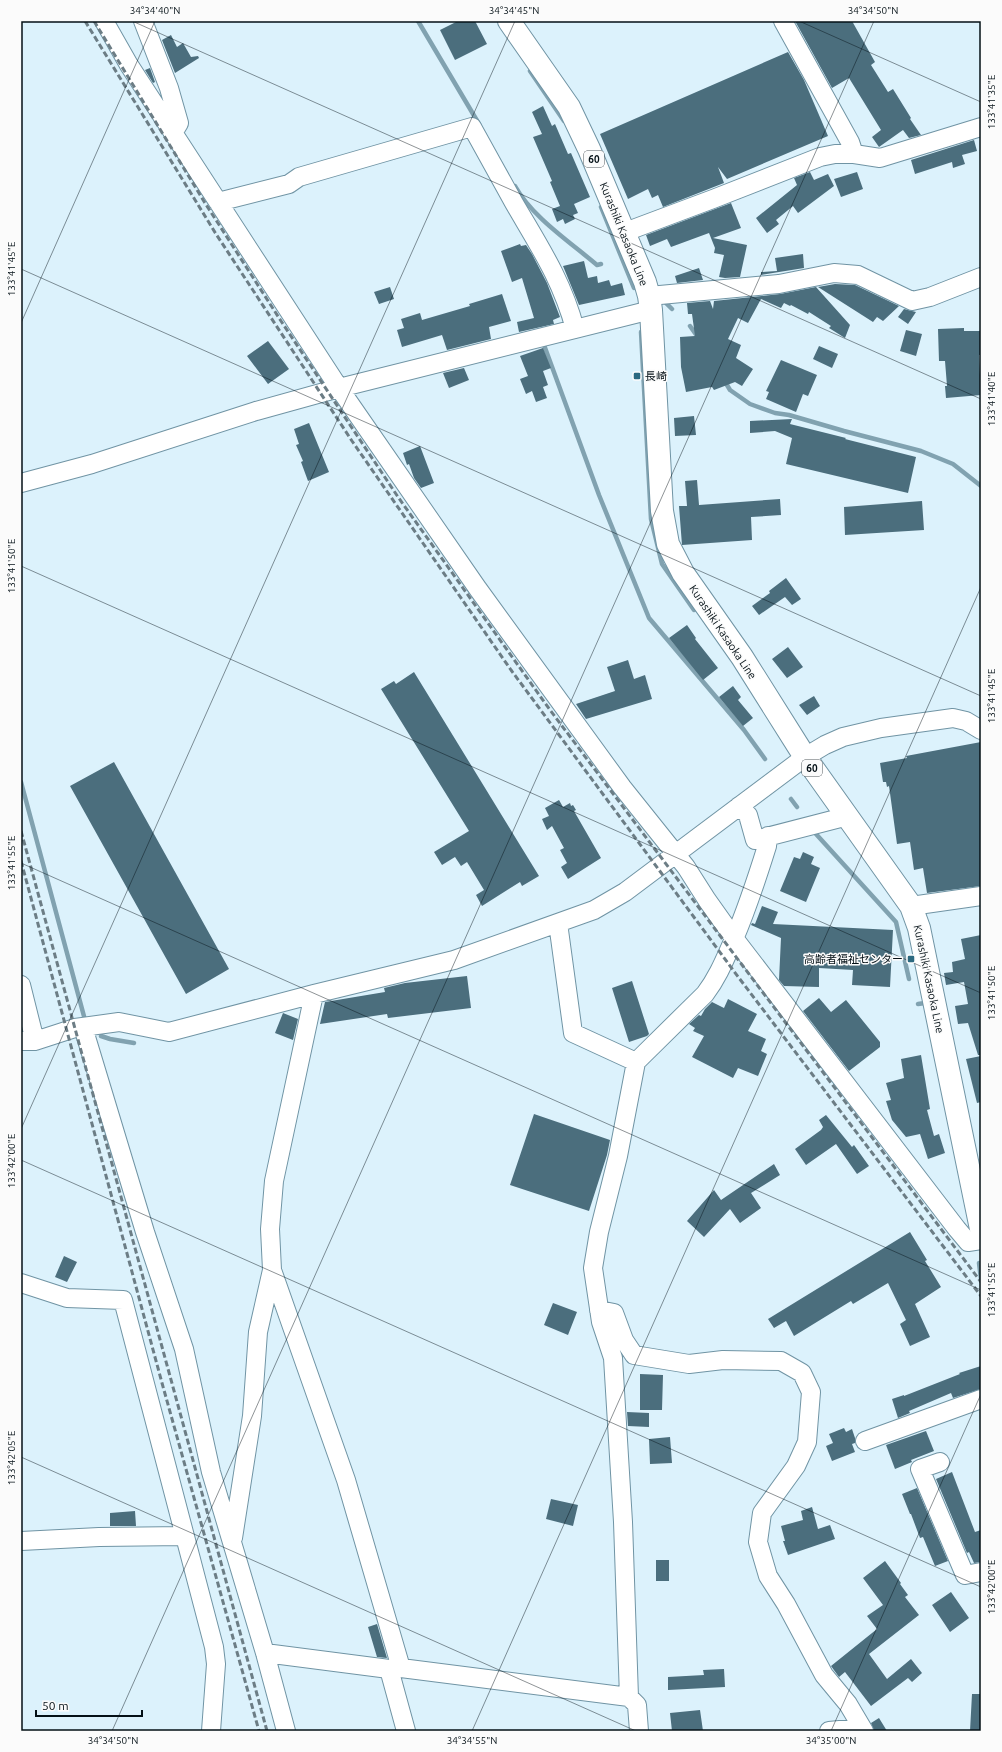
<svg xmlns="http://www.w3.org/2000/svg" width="1002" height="1752" viewBox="0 0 1002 1752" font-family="Ubuntu,'Noto Sans JP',sans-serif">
<rect width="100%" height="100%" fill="#dcf2fc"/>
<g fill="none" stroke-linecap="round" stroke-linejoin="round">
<path stroke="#81a2b0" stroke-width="4.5" d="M418,21L479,124
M530,71L564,121
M515,186C532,217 570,242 597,265L601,264
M601,207L634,288
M663,300L672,309
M690,326L697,336
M641,332L651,519L662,564L694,610
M544,345L599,495L649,618L744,730L765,759
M724,380L730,390L750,404L775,413L789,415L844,431L921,451L953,464L981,486
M21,782L85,1020
M791,799L797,807
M816,834L896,922L909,979
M918,1004L925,1003
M101,1036L110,1039L134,1043
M979,1263L981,1279"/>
</g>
<path fill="#4b6e7d" d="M458,21H475L487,44L455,60L440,30Z
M795,21H852L875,62L871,65L888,92L893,89L911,118L910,119L921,135L909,138L903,130L879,147L872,137L881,130L849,78L832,88Z
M171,35L177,47L183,43L191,57L198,56L199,58L175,73L162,40Z
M788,52L804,80L828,136L727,179L718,167L724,183L663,207L658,195L652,198L648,189L628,199L600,134Z
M150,68L155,82L153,83L145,70Z
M543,106L552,126L555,124L568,154L571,153L590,197L574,204L578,213L573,215L575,219L565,224L563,219L557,222L552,209L560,206L550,182L552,181L533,137L542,134L532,112Z
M974,140L977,151L962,155L965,164L953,168L952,162L915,174L911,160Z
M810,172L814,180L828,174L834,186L798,213L793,206L776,220L779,224L767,233L756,218L797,185L794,178Z
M857,172L863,189L841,197L834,179Z
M731,203L741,228L713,238L747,245L740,277L725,278L719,277L724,255L714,253L715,248L709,233L671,247L667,239L650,246L646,235Z
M520,244L521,246L526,245L532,254L547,283L560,317L553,320L554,324L519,332L517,322L534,318L522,278L512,282L501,251Z
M803,254L804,268L761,275V272L777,271L775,258Z
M584,261L588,278L597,276L598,283L609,280L611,286L622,283L625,295L579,305L563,266Z
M699,268L703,280L677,283L675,276Z
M835,284L855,285L899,306L883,321L877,317L873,322L818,287Z
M390,287L394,299L379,304L374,292Z
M816,287L850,325L845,338L829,328L831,326L809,312L808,314L791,305L790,306L784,303L781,308L761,299L748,323L738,318L728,339L741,345L736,358L753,369L742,386L735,382L714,390L712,387L686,392L681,367L680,337L695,336L692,314H688L687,303L710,301L713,309L714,301L780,294Z
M502,294L511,321L489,327L491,339L447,350L442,335L402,347L397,330L404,328L401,319L420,313L422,320L470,306L469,304Z
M904,309L916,312L908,324L898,317Z
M964,328V331H981V355H979L981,395L946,398L945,386H947L945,361H939L938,329Z
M906,330L922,334L916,356L900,351Z
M268,341L289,369L268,384L247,356Z
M819,346L838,354L832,368L813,359Z
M543,348L551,368L543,371L548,385L543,387L547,398L536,402L532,391L526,394L520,379L528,376L520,356Z
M781,360L817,375L808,396L803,394L796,412L766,399L769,392L766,391Z
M464,368L469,380L449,388L443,373Z
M694,416L696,435L675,436L674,418Z
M792,419L790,424L846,438L845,439L916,457L908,493L786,464L792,438L775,431L750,433V421Z
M309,423L329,472L308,481L301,462L303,461L296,445L299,444L294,429Z
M420,446L434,483L421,488L414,478L409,464L407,465L403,453Z
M697,480L699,505L780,499L781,515L751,517L752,540L682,545L679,506H687L685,481Z
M922,501L924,530L845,535L844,507Z
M786,578L801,599L792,605L785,597L759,615L752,606L770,593L769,591Z
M687,625L696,638L695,639L718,668L703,680L669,638Z
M788,647L803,667L787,678L772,659Z
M628,660L634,679L645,675L652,699L586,719L576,704L615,691L607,667Z
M414,672L539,876L522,886L520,882L482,906L476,895L484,890L467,862L461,866L455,857L442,865L434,852L469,831L381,689L394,681L396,684Z
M733,686L741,697L738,700L753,718L743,726L719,697Z
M814,696L820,706L807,715L799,705Z
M981,742V886L927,893L923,868L914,870L910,842L897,844L889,786L887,787L886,782H883L880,763L907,758L906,756Z
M114,762L229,969L186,994L70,786Z
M559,800L563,807L570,803L571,806L573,805L576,810L574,811L601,858L568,879L561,867L567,863L560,850L564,848L552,826L547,830L542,819L549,816L545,808Z
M803,852L814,857L811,864L820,868L806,902L780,891L794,857L800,859Z
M762,906L778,912L773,924L893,930L890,987L852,985L853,970L819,968V987L784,986L779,980L781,938L751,925L752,923L755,924Z
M981,935V1055H978L968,1023L958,1024L955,1006L968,1004L964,982L946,985L944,973L953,972L952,962L965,959L961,939Z
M467,976L471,1008L388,1018L387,1014L320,1024L325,1002L385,992L384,988L405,983Z
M632,981L649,1034L647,1036L629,1042L612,988Z
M819,998L831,1012L846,1000L880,1042V1047L849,1071L803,1011Z
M728,999L757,1014L748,1031L766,1039L761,1051L767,1054L758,1076L738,1068L733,1078L692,1057L704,1036L693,1031L695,1028L689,1024L699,1015L701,1016L705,1009L712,1002L724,1008Z
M283,1013L298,1019L293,1040L275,1033Z
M921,1055L930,1109L927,1110L934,1136L939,1134L945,1153L928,1159L920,1134L906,1137L892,1120L886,1101L891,1100L886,1083L904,1078L901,1059Z
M981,1056V1102L977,1103L966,1059Z
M534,1114L610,1140L607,1155L589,1211L510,1185Z
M826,1115L852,1147L854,1145L869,1166L857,1174L836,1144L806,1165L795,1149L821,1130L823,1127L819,1120Z
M774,1164L780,1175L751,1193L761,1208L740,1223L730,1209L704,1237L687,1221L714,1190L721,1200Z
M910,1232L927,1260L925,1261L941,1287L915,1304L930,1337L910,1346L900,1324L906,1320L888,1283L853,1304L851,1301L794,1336L786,1321L774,1328L768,1319Z
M64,1256L77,1262L67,1282L55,1277Z
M553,1303L577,1312L568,1335L544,1325Z
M981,1366V1389L953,1398L951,1393L909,1411L910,1413L898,1418L892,1399L904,1395V1396L960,1374L959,1373Z
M640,1374L663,1375L662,1410H640Z
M627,1412L649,1413V1427L628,1426Z
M844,1428L846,1432L852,1429L855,1438V1443L852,1444L855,1452L832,1461L826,1446L833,1443L829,1434Z
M926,1431L934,1451L911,1460L912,1462L895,1469L886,1445Z
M670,1437L672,1463L650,1464L649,1439Z
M952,1472L975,1532L981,1530V1562L974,1563L969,1552L967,1553L936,1479Z
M917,1488L948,1561L935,1566L923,1537L920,1538L911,1514H910L902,1494Z
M551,1499L578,1505L573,1526L546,1519Z
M812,1507L818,1529L830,1525L835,1539L788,1555L783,1541H785L781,1526L803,1520L801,1511Z
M135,1511L136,1526H110V1513Z
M656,1560H669V1581H656Z
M885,1561L901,1583L900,1584L908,1595L905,1597L919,1615L869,1654L887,1679L911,1659L922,1673L912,1682L908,1678L871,1706L845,1672L839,1677L831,1666L877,1629L867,1616L883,1605L863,1578Z
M951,1592L969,1618L950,1632L932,1605Z
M377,1624L387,1658L377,1657L368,1627Z
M724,1669L725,1687L668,1690V1677L704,1675L703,1670Z
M972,1694H981V1731H970Z
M700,1710L703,1731H672L670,1713Z
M879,1718L887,1731H874L871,1723Z"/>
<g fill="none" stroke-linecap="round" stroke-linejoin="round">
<defs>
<path id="minor" d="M104,21L129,65L339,388L478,589L622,787L686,867L707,900L734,938L957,1229L968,1242L981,1240
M143,21L169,88L179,123L173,133
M783,21L850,142L854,154
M218,202L289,184L299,177L472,127C486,152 500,178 514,203C539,246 562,280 575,329
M625,232L713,199L820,157L835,154H854L880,158L981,127
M649,296L779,284L834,273L858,275L912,301L930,297L981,277
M21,483L92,464L256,411L339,388L651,310
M739,806L748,815L755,840L848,816
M911,906L981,896
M558,923L573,1033L636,1062
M21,985L35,1041
M314,994L274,1181L270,1229L272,1270L346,1480L401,1668L629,1697L637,1705L639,1731
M83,1027L145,1232L184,1349L211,1472L265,1653L286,1731
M21,1041H35L75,1028L119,1022L169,1032L314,994L454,960L594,910L625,892L805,757L825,745L843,737L881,728L953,718L966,721L981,730
M21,1283L67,1298L123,1300L214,1647L216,1664L211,1731
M599,1310L614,1313L624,1340L634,1355L689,1364L723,1360L781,1361L802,1373L811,1392L807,1442L796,1466L762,1513L758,1542L768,1576L786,1604L824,1675L848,1704L864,1731
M865,1441L981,1399
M940,1462L920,1469L965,1575L981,1572
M233,1538L252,1416L258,1332L272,1270
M21,1541L99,1537L184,1536
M265,1653L389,1669L406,1731
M629,1697L623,1522L613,1358L601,1322L593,1268L599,1232L618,1156L636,1062L705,994C718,977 725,959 734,939C747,909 757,878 767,846L768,836
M829,1731L861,1728"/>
<path id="major" d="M509,21L569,107L589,149L645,282L649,296L651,310L662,511L668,544L683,573L742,657L805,757L911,906L919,928L981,1229"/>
</defs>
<use href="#minor" stroke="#7094a4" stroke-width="20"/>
<use href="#major" stroke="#7094a4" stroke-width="24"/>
<use href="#minor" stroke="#fff" stroke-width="18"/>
<use href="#major" stroke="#fff" stroke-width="22"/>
<path stroke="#6c7d85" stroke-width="3" stroke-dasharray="6 3" stroke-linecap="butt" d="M85,21L216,234L352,441L511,670L739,978L981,1296
M94,21L205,203L281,321L398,497L550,710L981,1282
M21,831L267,1731
M21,861L162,1383L259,1731"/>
</g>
<path fill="none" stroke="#041016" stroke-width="1" stroke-opacity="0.45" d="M132,21L981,399M799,21L981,102M21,269L981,696M21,323L155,21M21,566L981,993M21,863L981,1290M21,1129L515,21M21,1160L981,1587M21,1457L636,1731M112,1731L874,21M472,1731L981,587M831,1731L981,1394"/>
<g fill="#2c6980" stroke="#fbfbfb" stroke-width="1.5">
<rect x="633" y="372" width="8" height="8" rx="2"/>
<rect x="907" y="955" width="8" height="8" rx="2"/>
</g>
<g text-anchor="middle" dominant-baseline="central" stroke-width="3" stroke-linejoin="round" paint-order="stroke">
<g fill="#fbfbfb" stroke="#4e565b" stroke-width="1">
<rect x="584" y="151" width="20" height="16" rx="3"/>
<rect x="802" y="760" width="20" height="16" rx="3"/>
</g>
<g font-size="10" font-weight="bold" fill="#041016">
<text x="594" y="159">60</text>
<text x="812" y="768">60</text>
</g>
<g font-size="11" fill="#041016" stroke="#fbfbfb">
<text transform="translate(624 234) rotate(68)">Kurashiki Kasaoka Line</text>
<text transform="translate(723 632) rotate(56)">Kurashiki Kasaoka Line</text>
<text transform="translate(929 979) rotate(78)">Kurashiki Kasaoka Line</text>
</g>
<g font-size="11" fill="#041016" stroke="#fbfbfb" text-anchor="start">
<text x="645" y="376">長崎</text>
<text x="903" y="959" text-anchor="end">高齢者福祉センター</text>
</g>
</g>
<rect width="1002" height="1752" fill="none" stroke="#fbfbfb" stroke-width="44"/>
<path d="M36 1710v6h106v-6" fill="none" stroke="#041016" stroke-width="2"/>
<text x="42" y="1710" font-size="12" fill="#041016" stroke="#fbfbfb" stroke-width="3" paint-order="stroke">50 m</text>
<rect x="22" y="22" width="958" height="1708" fill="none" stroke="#041016" stroke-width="1.5"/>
<g font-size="10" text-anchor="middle" fill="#041016">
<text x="155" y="14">34°34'40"N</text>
<text x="514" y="14">34°34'45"N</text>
<text x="873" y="14">34°34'50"N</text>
<text transform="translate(991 102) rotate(-90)" y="4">133°41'35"E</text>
<text transform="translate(11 269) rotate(-90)" y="4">133°41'45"E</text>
<text transform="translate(991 399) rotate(-90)" y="4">133°41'40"E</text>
<text transform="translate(11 566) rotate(-90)" y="4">133°41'50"E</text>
<text transform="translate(991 696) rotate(-90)" y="4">133°41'45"E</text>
<text transform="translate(11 863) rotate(-90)" y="4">133°41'55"E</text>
<text transform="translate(991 993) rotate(-90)" y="4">133°41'50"E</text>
<text transform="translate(11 1161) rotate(-90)" y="4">133°42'00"E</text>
<text transform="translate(991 1290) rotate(-90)" y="4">133°41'55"E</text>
<text transform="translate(11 1458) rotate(-90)" y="4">133°42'05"E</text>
<text transform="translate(991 1587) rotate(-90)" y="4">133°42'00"E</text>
<text x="113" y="1744">34°34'50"N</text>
<text x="472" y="1744">34°34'55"N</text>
<text x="831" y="1744">34°35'00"N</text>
</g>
</svg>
